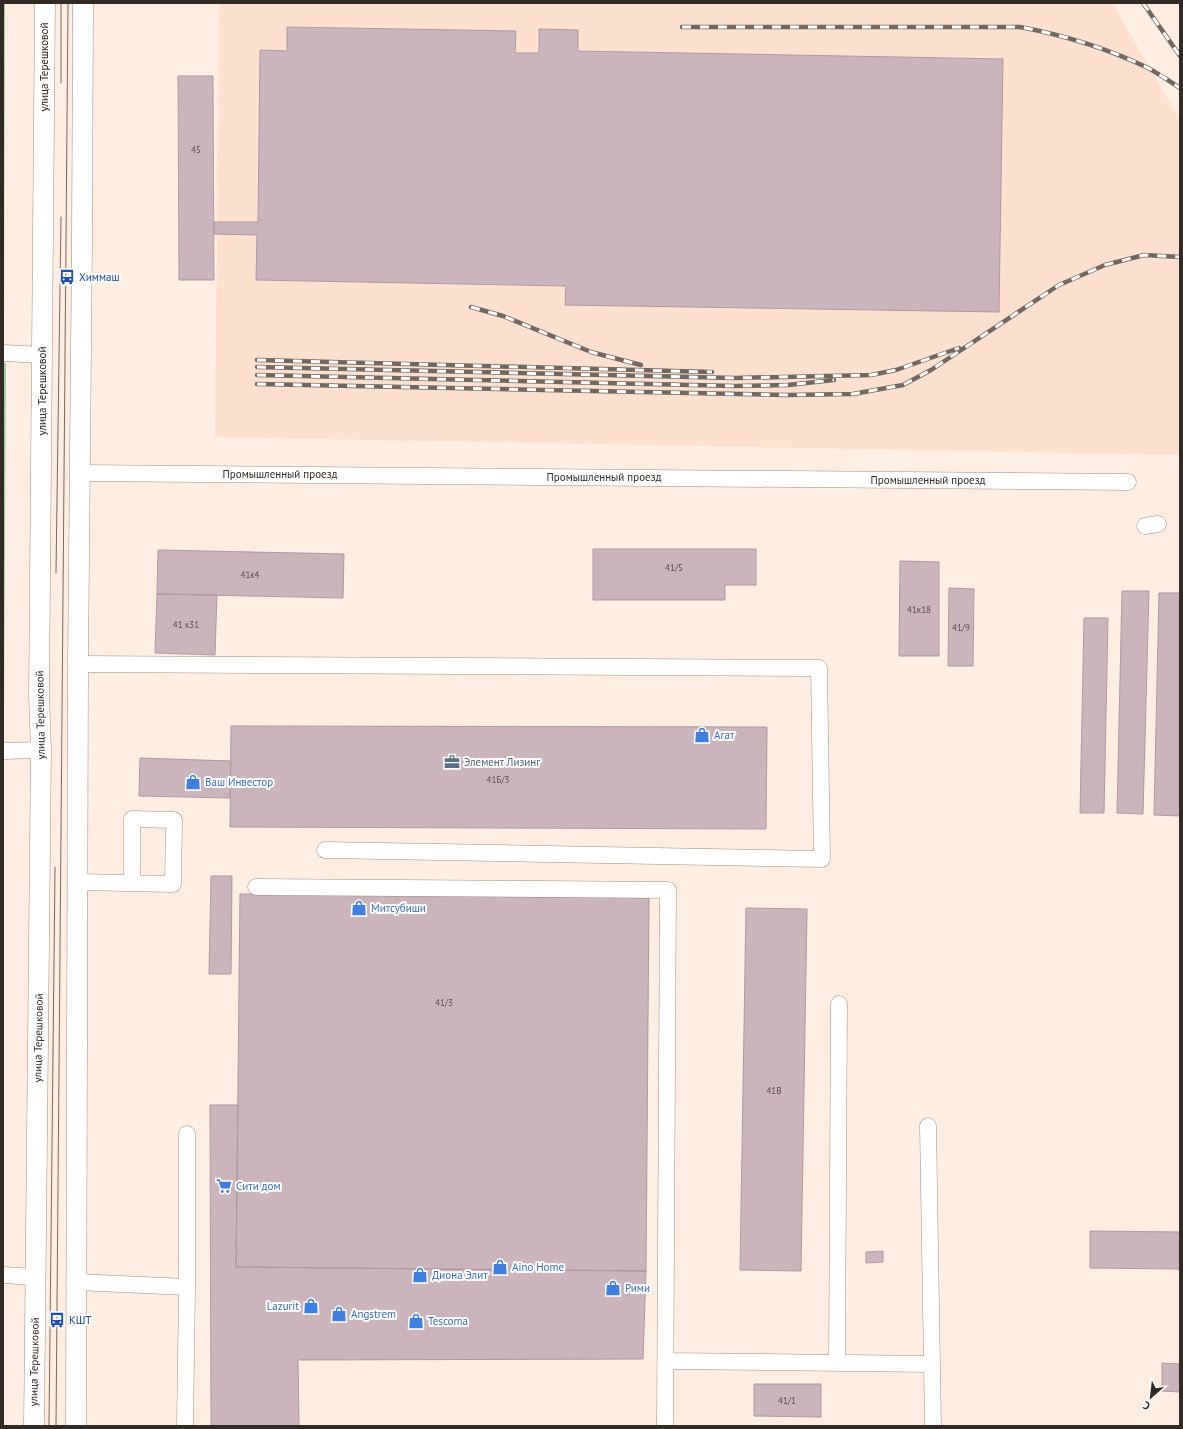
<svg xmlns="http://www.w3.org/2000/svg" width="1183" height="1429" viewBox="0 0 1183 1429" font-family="'PT Sans',sans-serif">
<rect width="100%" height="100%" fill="#feede1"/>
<path fill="#fde1ce" d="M219,3H1112L1180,120V455L215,437Z"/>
<path fill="#9bd1a0" d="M3,3H5L4,321H3Z
M3,363H6L4,719H3Z"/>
<path fill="#ccb4bd" stroke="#b098a1" d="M287,27L516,31L515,53H539V29L578,30V51L1003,59L999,312L565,305L566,286L256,280L257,235L214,234V222H258L260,50L287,51Z
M178,76H213L214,280H179Z
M593,549H756V585H725V600H593Z
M158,550L344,554L343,598L157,594Z
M900,561L939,562V656H899Z
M949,588L974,589L973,666H948Z
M1122,591H1149L1143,814L1117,813Z
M1159,593H1180V816L1154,815Z
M157,594L217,595L215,655L155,653Z
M1084,618H1108L1104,813H1080Z
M231,726L767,727L766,829L230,827Z
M140,758L231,761L230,798L139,796Z
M211,876H232L231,974H209Z
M240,894L649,898L646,1271L236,1267Z
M746,908L807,909L801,1271L740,1270Z
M210,1105H238L236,1267L646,1271L643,1359L298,1360L299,1426H211Z
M1090,1231L1180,1232V1269L1090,1268Z
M883,1251V1262L866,1263V1252Z
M1162,1363L1180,1364V1392L1162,1391Z
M754,1384H821V1417L754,1416Z"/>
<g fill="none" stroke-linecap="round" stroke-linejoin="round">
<defs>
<path id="minor" d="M3,353L42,355
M79,473L1128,482
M1145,526L1158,524
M78,664L819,668L822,859L325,850
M3,751L41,750
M78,882L173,884L174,820L132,819V882
M256,887L668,890L665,1426
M928,1126L933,1426
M187,1134V1287
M3,1275L35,1277
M76,1282L187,1287L185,1426
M667,1361L932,1364
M837,1363L839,1004"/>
<path id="major" d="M34,1426L41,750L39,696L45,3
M76,1426L78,664L82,243L83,3"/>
</defs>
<use href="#minor" stroke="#a08d7f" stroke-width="17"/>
<use href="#major" stroke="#a08d7f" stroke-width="21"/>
<use href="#minor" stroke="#fff" stroke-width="16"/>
<use href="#major" stroke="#fff" stroke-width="20"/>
<path stroke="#736860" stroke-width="1" d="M61,83V3
M56,573L61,217
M49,1426L55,867
M56,1426L68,3"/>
<defs>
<path id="rail" d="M1143,3L1180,56
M682,27H1020C1063,35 1106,48 1146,67C1158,73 1169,81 1180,88
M471,307L503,316L591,352L641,365
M257,360L712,372
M257,367L735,378L871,375L896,370L959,348
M257,375L735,386L788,385L834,380
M257,384L787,395L853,394L903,385L931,370L1059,285L1105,265L1144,255L1180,257"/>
</defs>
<use href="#rail" stroke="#736860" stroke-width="4.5"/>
<use href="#rail" stroke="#fff" stroke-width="3" stroke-dasharray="9" stroke-linecap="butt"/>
</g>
<defs>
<symbol id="bus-bare" viewBox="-9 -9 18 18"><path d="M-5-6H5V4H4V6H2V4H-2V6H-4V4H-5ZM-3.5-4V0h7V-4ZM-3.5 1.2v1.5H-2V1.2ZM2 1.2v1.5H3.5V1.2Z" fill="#1a4fb4" stroke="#fff" stroke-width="2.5" paint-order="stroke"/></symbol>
<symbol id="shop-bare" viewBox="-9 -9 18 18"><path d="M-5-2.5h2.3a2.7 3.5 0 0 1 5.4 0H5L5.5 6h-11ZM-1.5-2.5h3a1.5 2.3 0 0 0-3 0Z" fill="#3f7fe0" stroke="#fff" stroke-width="2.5" paint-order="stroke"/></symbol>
<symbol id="office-bare" viewBox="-9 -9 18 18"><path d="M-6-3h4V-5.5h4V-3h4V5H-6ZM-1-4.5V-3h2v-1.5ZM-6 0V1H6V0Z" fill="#5c6f8a" stroke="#fff" stroke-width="2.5" paint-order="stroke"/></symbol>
<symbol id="supermarket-bare" viewBox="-9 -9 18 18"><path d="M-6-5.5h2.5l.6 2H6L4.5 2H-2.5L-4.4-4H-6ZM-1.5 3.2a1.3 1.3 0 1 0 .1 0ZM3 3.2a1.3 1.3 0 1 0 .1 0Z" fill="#3f7fe0" stroke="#fff" stroke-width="2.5" paint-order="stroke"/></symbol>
</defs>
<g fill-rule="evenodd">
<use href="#bus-bare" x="56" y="266" width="22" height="22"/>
<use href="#shop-bare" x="691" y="724" width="22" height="22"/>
<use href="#office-bare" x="441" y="751" width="22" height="22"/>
<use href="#shop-bare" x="182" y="771" width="22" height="22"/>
<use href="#shop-bare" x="348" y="897" width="22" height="22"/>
<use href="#supermarket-bare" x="213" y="1175" width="22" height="22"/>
<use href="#shop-bare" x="489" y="1256" width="22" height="22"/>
<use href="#shop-bare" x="409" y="1264" width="22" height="22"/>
<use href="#shop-bare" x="602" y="1277" width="22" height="22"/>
<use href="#shop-bare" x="300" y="1295" width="22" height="22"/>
<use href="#shop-bare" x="328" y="1303" width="22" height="22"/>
<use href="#bus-bare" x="46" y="1309" width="22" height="22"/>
<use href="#shop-bare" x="405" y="1310" width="22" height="22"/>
</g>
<g text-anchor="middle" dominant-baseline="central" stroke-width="4" stroke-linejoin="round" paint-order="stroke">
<g font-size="9" fill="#584c4a">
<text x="196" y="149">45</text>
<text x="674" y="567">41/5</text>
<text x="250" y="574">41к4</text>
<text x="919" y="609">41к18</text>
<text x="186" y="624">41 к31</text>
<text x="961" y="627">41/9</text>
<text x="498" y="779">41Б/3</text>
<text x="444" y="1002">41/3</text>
<text x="774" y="1090">41В</text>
<text x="787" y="1400">41/1</text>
</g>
<g font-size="11" fill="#322a24" stroke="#fff">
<text transform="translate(44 67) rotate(-90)">улица Терешковой</text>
<text transform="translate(42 391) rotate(-90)">улица Терешковой</text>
<text x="280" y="474">Промышленный проезд</text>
<text x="604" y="477">Промышленный проезд</text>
<text x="928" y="480">Промышленный проезд</text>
<text transform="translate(40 715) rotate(-91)">улица Терешковой</text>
<text transform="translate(38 1038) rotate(-89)">улица Терешковой</text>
<text transform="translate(34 1362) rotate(-89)">улица Терешковой</text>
</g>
<g font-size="11" fill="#164399" stroke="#fff" text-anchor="start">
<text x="79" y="277">Химмаш</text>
<text x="69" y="1320">КШТ</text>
</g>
<g font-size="11" fill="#366cbe" stroke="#fff" text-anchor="start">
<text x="714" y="735">Агат</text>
<text x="205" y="782">Ваш Инвестор</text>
<text x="371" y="908">Митсубиши</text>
<text x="236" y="1186">Сити дом</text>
<text x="512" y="1267">Aino Home</text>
<text x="432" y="1275">Диона Элит</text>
<text x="625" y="1288">Рими</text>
<text x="299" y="1306" text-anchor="end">Lazurit</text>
<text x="351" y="1314">Angstrem</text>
<text x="428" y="1321">Tescoma</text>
</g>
<g font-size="11" fill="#4e5e75" stroke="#fff" text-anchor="start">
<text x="464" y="762">Элемент Лизинг</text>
</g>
</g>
<rect width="1183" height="1429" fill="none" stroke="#322a24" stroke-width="8"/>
<g transform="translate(1151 1397) rotate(208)" stroke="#ffffff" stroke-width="3" paint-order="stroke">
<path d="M0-3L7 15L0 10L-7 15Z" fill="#322a24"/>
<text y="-6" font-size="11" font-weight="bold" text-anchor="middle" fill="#322a24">С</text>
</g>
</svg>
